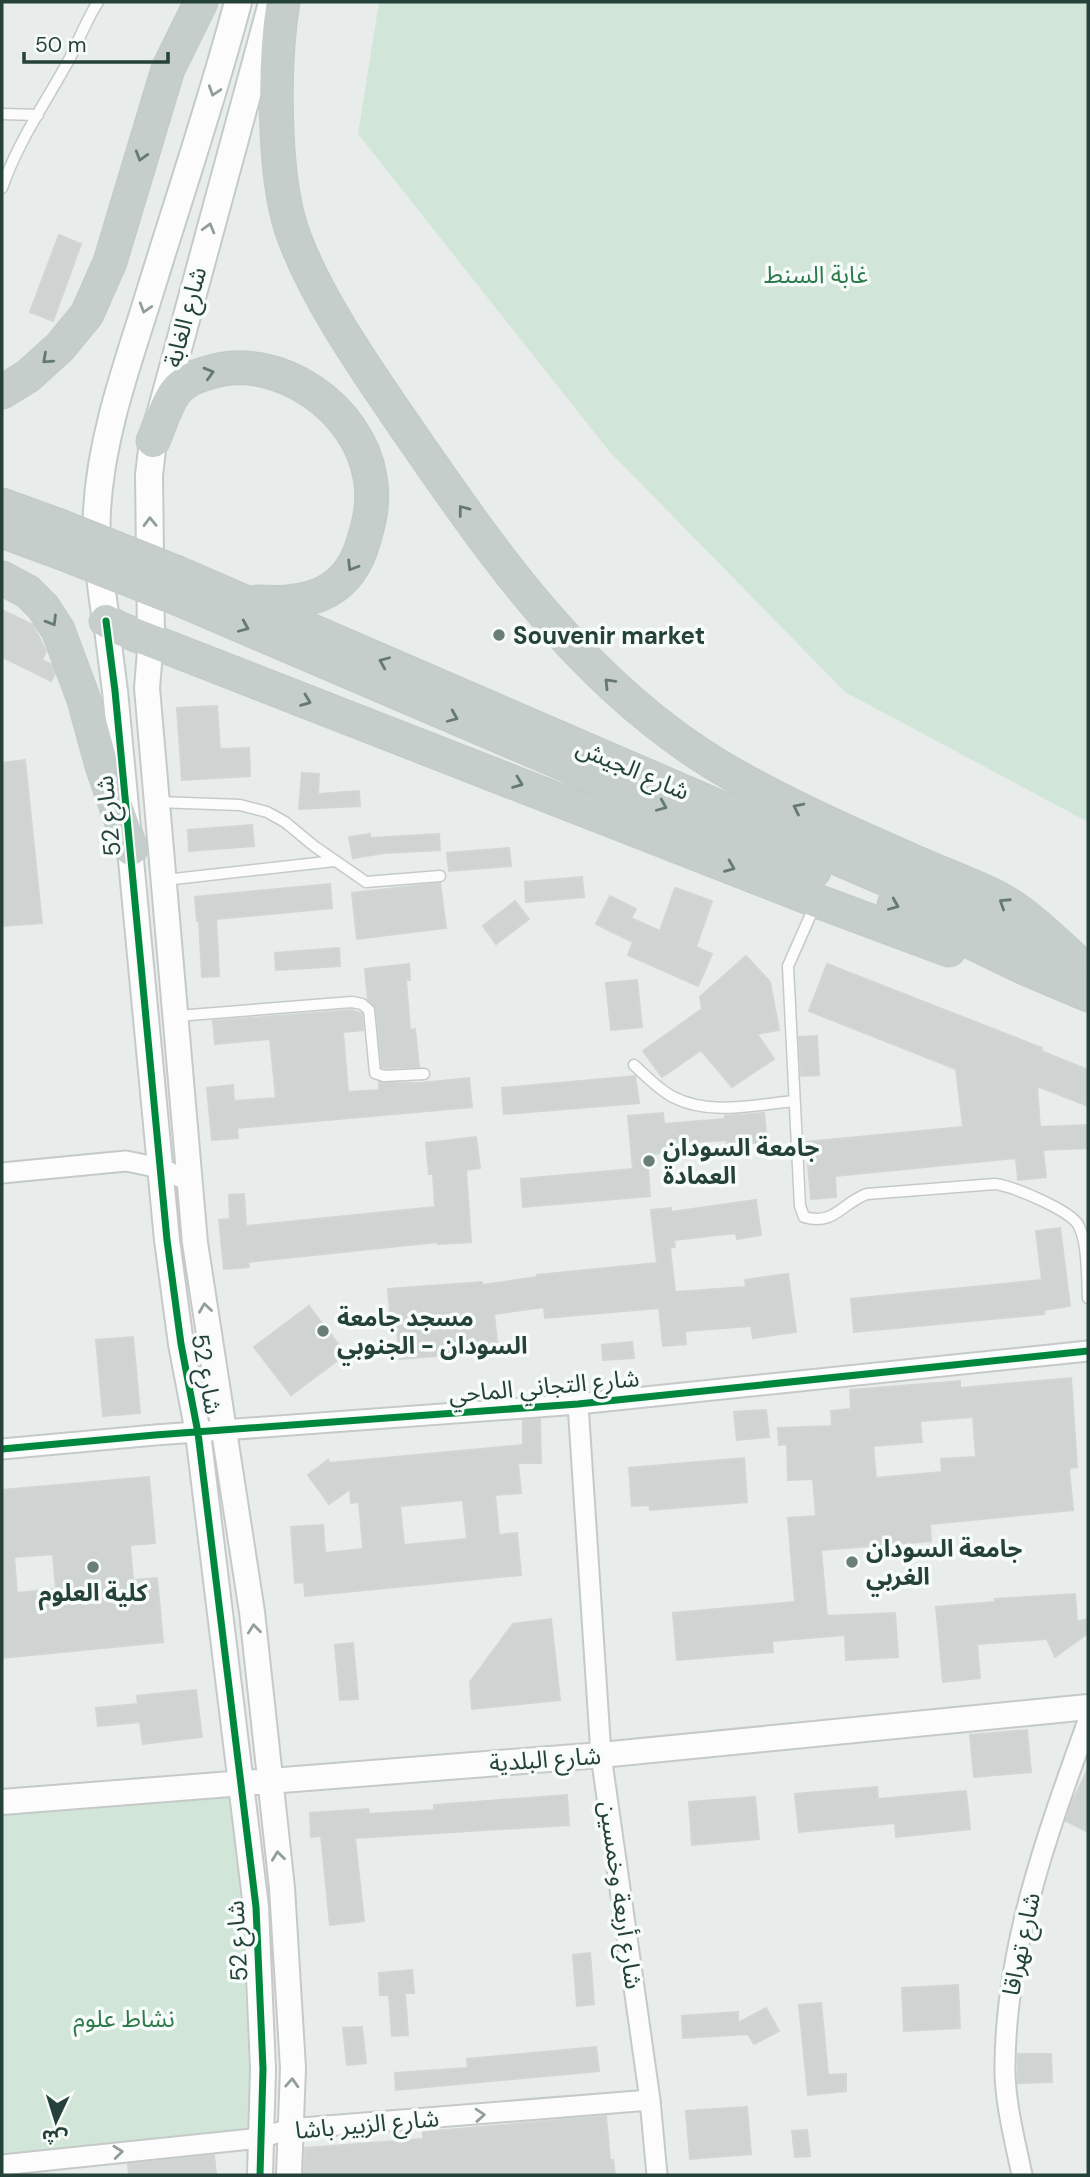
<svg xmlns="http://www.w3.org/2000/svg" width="1090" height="2177" viewBox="0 0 1090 2177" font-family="'DM Sans','Noto Sans Arabic',sans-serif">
<rect width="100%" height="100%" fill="#e8edeb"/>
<path fill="#d1e6d8" d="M379,2H1088V822L845,692L609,451L358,134Z
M236,1797L252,2131L2,2156V1810Z"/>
<path fill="#cfd4d2" stroke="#d1d6d4" stroke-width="2" fill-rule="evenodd" d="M59,235L81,244L53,321L30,312Z
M2,610L33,625L46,651L42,660L51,664L55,674L51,681L2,657Z
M217,706L220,749L249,748L250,776L182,780L177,708Z
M25,760L42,923L2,926V763Z
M302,773L319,774L318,794L359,791L360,806L299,809Z
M252,825L254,846L189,851L188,830Z
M370,834V838L439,834L440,850L384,853L353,858L349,837Z
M509,848L511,866L449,871L447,853Z
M582,877L584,897L526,902L525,882Z
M440,883L446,928L357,939L352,893Z
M330,884L332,908L216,919L219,976L202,977L199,921H197L195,897Z
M675,888L712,901L696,947L712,954L698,986L628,955L633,942L596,924L610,896L636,909L631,918L660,931Z
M515,901L529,919L496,944L483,926Z
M339,948L340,966L276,970L275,953Z
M746,956L770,982L779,1030L757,1034L774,1059L732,1087L701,1050L662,1077L643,1051L702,1009L700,997Z
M409,964L410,980H406L410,1030L415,1029L419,1067L385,1068L382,1067L376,1009L368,1000L365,969Z
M827,964L1042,1048L1041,1051L1088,1070V1106L1037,1086L1040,1127L1088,1125V1148L1043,1150L1046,1177L1018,1180L1016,1158L835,1176L836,1197L811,1199L806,1142L963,1127L956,1069L809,1011Z
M637,980L642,1027L611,1030L606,983Z
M352,1010L362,1014L363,1030L343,1032L348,1092L379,1090V1082L420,1083L469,1078L472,1107L237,1128L238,1138L212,1140L207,1088L233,1085L234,1101L276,1098L270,1039L215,1044L213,1021Z
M817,1036L819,1075L801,1076L799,1037Z
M635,1076L639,1103L504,1114L502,1088Z
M663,1113L664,1124L725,1119V1116L764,1113L767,1142L727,1145V1140L666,1144L667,1153L647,1154L650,1196L523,1207L521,1179L633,1169L628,1116Z
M476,1137L480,1168L466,1170L471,1242L438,1244V1242L248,1262L249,1267L224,1269L219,1220L230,1219L229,1195L244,1194L246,1226L435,1207L433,1174H429L426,1143Z
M756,1200L761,1235L737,1239L736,1233L674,1240L675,1247L670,1248L675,1292L746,1287L745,1280L788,1274L796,1332L753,1338L751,1326L685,1331L686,1344L663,1346L659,1308L545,1318L544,1307L494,1314L498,1351L400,1359L395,1311H390L388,1289L482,1282V1285L537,1277V1275L657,1263L651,1210L671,1208V1212Z
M1060,1228L1070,1306L1044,1310V1314L854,1332L851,1299L1042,1280L1036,1231Z
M309,1306L346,1354L291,1395L254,1347Z
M133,1337L140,1413L103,1416L96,1340Z
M632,1342L634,1358L603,1360L602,1345Z
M1071,1378L1077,1467L1069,1468L1073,1510L930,1524L931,1541L821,1550L827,1616L895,1613L898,1657L846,1660L845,1635L772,1641L773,1652L677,1660L673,1613L795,1602L788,1518L816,1516L813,1479L788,1480L787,1444L779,1445L778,1428L832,1426L831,1411L851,1409L850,1390L960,1381V1388ZM973,1417L976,1457L941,1459L942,1472L876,1478L873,1446L922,1442L920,1421Z
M766,1410L769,1437L737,1440L734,1412Z
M540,1419L541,1463H518L521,1493L495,1495L499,1535L517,1533L521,1575L305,1596L304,1582L295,1583L291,1527L323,1525L325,1553L363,1549L359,1502L351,1503L350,1489L329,1504L308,1475L328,1460L330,1463L523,1445V1420ZM463,1500L467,1539L404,1545L400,1506Z
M744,1458L747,1502L650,1510L649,1505L632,1506L629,1468Z
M149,1477L155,1543L130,1545L133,1580L157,1578L163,1642L2,1658V1490ZM53,1554L56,1589L17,1593L14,1557Z
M1075,1594L1077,1622L1087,1619L1088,1633L1055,1657L1047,1639L977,1644L980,1678L943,1682L936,1607L995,1602V1599Z
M551,1619L560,1700L472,1709L470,1682L513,1624Z
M353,1643L358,1699L340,1700L335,1645Z
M196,1690L202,1737L143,1744L140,1722L98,1726L96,1708L138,1704L137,1696Z
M1027,1730L1031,1772L974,1777L970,1735Z
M1088,1769V1832L1066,1821L1073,1800Z
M877,1787L878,1799L966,1791L970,1829L896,1837L895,1823L799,1832L795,1794Z
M567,1795L569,1825L355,1838L364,1921L330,1925L321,1836L311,1837L310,1813L368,1809L369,1814L434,1810V1805Z
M755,1797L759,1839L692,1845L689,1802Z
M590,1953L594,2004L577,2006L573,1955Z
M412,1970L414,1993H405L408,2035L392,2036L389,1995H380L379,1973Z
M958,1985L960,2028L904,2031L902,1988Z
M821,2003L828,2075L846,2074V2091L808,2095L799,2005Z
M766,2008L779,2031L754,2044L748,2034L683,2038L682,2016L738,2012V2023Z
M362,2027L366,2063L347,2065L343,2028Z
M596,2047L599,2071L396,2090L395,2073L468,2068L467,2059Z
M1018,2054H1051L1052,2082L1018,2083Z
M747,2107L751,2154L690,2159L686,2111Z
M606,2116L610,2160H613L615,2175H304L305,2148L423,2139V2132Z
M807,2130L810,2156L795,2157L792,2131Z
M214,2155L216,2175H129L128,2164Z"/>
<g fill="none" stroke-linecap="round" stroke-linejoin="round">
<defs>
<path id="service" d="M2,114L38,115
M2,188C18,141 48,99 71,56C80,37 87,19 98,2
M157,802L240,805L267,812L285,822L314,846L366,882L440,876
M165,880L335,861
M815,905L788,966L800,1206L804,1217C835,1226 841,1203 867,1194L995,1184C1013,1186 1066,1209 1077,1223C1088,1238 1087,1279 1088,1298
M177,1016L352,1002L362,1004L369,1010L375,1073L384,1076L424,1074
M634,1065C646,1076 658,1089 673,1097C710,1116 754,1105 794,1101"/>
<path id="minor" d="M2,1173L126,1161L160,1168L191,1182
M578,1404L601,1755L650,2100L657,2175
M2,1449L155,1435L578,1404L1088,1351
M2,2165L261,2138L289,2129L650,2100
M1022,2175C1015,2141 1004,2099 1005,2065C1006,1945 1048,1832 1088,1721"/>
<path id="tertiary" d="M106,621L115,691L167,1240L181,1344L198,1433L256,1907L263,2069L260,2175
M151,639L147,688L195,1243L252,1612L282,1888L293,2068L289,2175
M2,1802L601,1755L1088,1707"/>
<path id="secondary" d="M106,621C101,585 95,547 97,510C101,440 124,374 145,308C176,206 211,105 238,2
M151,639L149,475L153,441L272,3"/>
<path id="trunk" d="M283,2C273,62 273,171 291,228C313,294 365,368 404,425C493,554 583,685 720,767C779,802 843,831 906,858C936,872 969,883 998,898C1027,914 1052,939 1076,961
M2,392L28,376L60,347L87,314L110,262L168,69L201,2
M153,441C160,425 165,406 175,392C183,381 199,375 211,372C278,352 359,408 370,477C375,502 369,525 361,549C344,597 303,605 257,602
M2,505L60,526
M2,531L59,552
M178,573L1045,948
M2,578L28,592L43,607L58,630L84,700L102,766L131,849
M181,600L814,871
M106,621L118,628L817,901L949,950
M894,905L1029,970L1088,995"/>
</defs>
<use href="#service" stroke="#c5cac8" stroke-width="13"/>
<use href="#minor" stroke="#c5cac8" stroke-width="23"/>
<use href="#tertiary" stroke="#c5cac8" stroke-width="28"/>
<use href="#secondary" stroke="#c3cbc8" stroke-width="30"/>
<use href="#trunk" stroke="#c3ccc9" stroke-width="35"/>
<use href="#service" stroke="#fcfcfc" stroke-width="10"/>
<use href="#minor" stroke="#fcfcfc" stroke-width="19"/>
<use href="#tertiary" stroke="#fcfcfc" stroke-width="24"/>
<use href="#secondary" stroke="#fcfcfc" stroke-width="26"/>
<use href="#trunk" stroke="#c6cecc" stroke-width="32"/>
<defs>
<path id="trunk-bridge" d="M60,526L178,573
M59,552L181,600"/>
</defs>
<use href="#trunk-bridge" stroke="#c3ccc9" stroke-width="35" stroke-linecap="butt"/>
<use href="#trunk-bridge" stroke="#c6cecc" stroke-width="32"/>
<defs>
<path id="cycleway" d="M106,621L115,691L167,1240L181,1344L198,1433L256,1907L263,2069L260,2175
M2,1449L155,1435L578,1404L1088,1351"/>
</defs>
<use href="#cycleway" stroke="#f7fbf9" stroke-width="11"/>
<use href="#cycleway" stroke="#00873e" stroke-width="7"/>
</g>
<defs><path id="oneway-chevron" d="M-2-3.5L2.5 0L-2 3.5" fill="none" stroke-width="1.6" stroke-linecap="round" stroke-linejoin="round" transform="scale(1.75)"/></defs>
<g stroke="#909f9b">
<use href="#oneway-chevron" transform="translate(214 91) rotate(108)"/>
<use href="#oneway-chevron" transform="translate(209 228) rotate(-74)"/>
<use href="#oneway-chevron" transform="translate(145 308) rotate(107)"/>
<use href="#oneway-chevron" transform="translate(150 522) rotate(-91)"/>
<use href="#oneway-chevron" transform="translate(205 1308) rotate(-98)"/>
<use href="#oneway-chevron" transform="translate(254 1629) rotate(-96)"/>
<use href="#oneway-chevron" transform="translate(278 1856) rotate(-97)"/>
<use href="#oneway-chevron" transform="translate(292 2083) rotate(-87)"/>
<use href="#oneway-chevron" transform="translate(480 2115) rotate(-4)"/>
<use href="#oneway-chevron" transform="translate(118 2152) rotate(-6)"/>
</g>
<g stroke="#657a74">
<use href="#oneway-chevron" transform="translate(141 156) rotate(107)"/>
<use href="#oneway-chevron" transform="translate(47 359) rotate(138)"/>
<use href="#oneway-chevron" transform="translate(209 373) rotate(-16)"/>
<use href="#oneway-chevron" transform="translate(463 510) rotate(-127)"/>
<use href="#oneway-chevron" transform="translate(352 566) rotate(122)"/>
<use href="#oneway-chevron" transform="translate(52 621) rotate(59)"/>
<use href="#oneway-chevron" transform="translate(244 627) rotate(23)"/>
<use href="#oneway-chevron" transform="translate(384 662) rotate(-157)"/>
<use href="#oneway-chevron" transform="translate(609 683) rotate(-134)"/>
<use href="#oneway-chevron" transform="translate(306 701) rotate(21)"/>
<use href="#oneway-chevron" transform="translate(453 717) rotate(23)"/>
<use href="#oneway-chevron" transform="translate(518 783) rotate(21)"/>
<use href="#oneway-chevron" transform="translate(662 806) rotate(23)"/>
<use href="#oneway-chevron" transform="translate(798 808) rotate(-154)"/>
<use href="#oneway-chevron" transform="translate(730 867) rotate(22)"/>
<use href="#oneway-chevron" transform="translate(1004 903) rotate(-147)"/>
<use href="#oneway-chevron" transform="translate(894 905) rotate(23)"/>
</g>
<g fill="#697e78" stroke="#f7fbf9" stroke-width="2.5">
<circle cx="499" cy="635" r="7"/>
<circle cx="649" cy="1161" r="7"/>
<circle cx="323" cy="1331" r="7"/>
<circle cx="852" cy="1562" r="7"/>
<circle cx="93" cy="1567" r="7"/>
</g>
<g text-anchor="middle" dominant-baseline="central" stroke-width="7" stroke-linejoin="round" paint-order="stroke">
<g font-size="24" fill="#2d7a4b" stroke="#f7fbf9">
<text x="816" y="274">غابة السنط</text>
<text x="124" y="2018">نشاط علوم</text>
</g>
<g font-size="24" fill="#24423a" stroke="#f7fbf9">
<text transform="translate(185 317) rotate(-75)">شارع الغابة</text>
<text transform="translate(633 769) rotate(23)">شارع الجيش</text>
<text transform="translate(108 816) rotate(-96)">شارع 52</text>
<text transform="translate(207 1374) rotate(80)">شارع 52</text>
<text transform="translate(544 1386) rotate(-5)">شارع التجاني الماحي</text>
<text transform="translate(545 1759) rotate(-4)">شارع البلدية</text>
<text transform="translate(621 1895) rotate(82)">شارع أربعة وخمسين</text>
<text transform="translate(237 1941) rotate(-93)">شارع 52</text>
<text transform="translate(1021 1944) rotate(-78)">شارع تهراقا</text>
<text transform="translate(367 2124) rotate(-5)">شارع الزبير باشا</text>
</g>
<g font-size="24" font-weight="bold" fill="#24423a" stroke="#f7fbf9" text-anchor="start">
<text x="513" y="635">Souvenir market</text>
<text x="663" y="1147">جامعة السودان<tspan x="663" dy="28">العمادة</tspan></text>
<text x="337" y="1317">مسجد جامعة<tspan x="337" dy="28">السودان - الجنوبي</tspan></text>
<text x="866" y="1548">جامعة السودان<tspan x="866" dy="28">الغربي</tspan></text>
<text x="93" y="1592" text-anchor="middle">كلية العلوم</text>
</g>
</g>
<rect width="1090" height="2177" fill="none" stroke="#24423a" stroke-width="7"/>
<g transform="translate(56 2121) rotate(184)" stroke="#f7fbf9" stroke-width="5" paint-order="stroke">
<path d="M0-5L12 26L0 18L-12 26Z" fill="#24423a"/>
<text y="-10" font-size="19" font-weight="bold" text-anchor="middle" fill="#24423a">ش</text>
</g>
<path d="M24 52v10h144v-10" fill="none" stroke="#24423a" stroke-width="3.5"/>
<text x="35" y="52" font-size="21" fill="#24423a" stroke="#f7fbf9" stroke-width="5" paint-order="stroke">50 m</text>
</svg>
